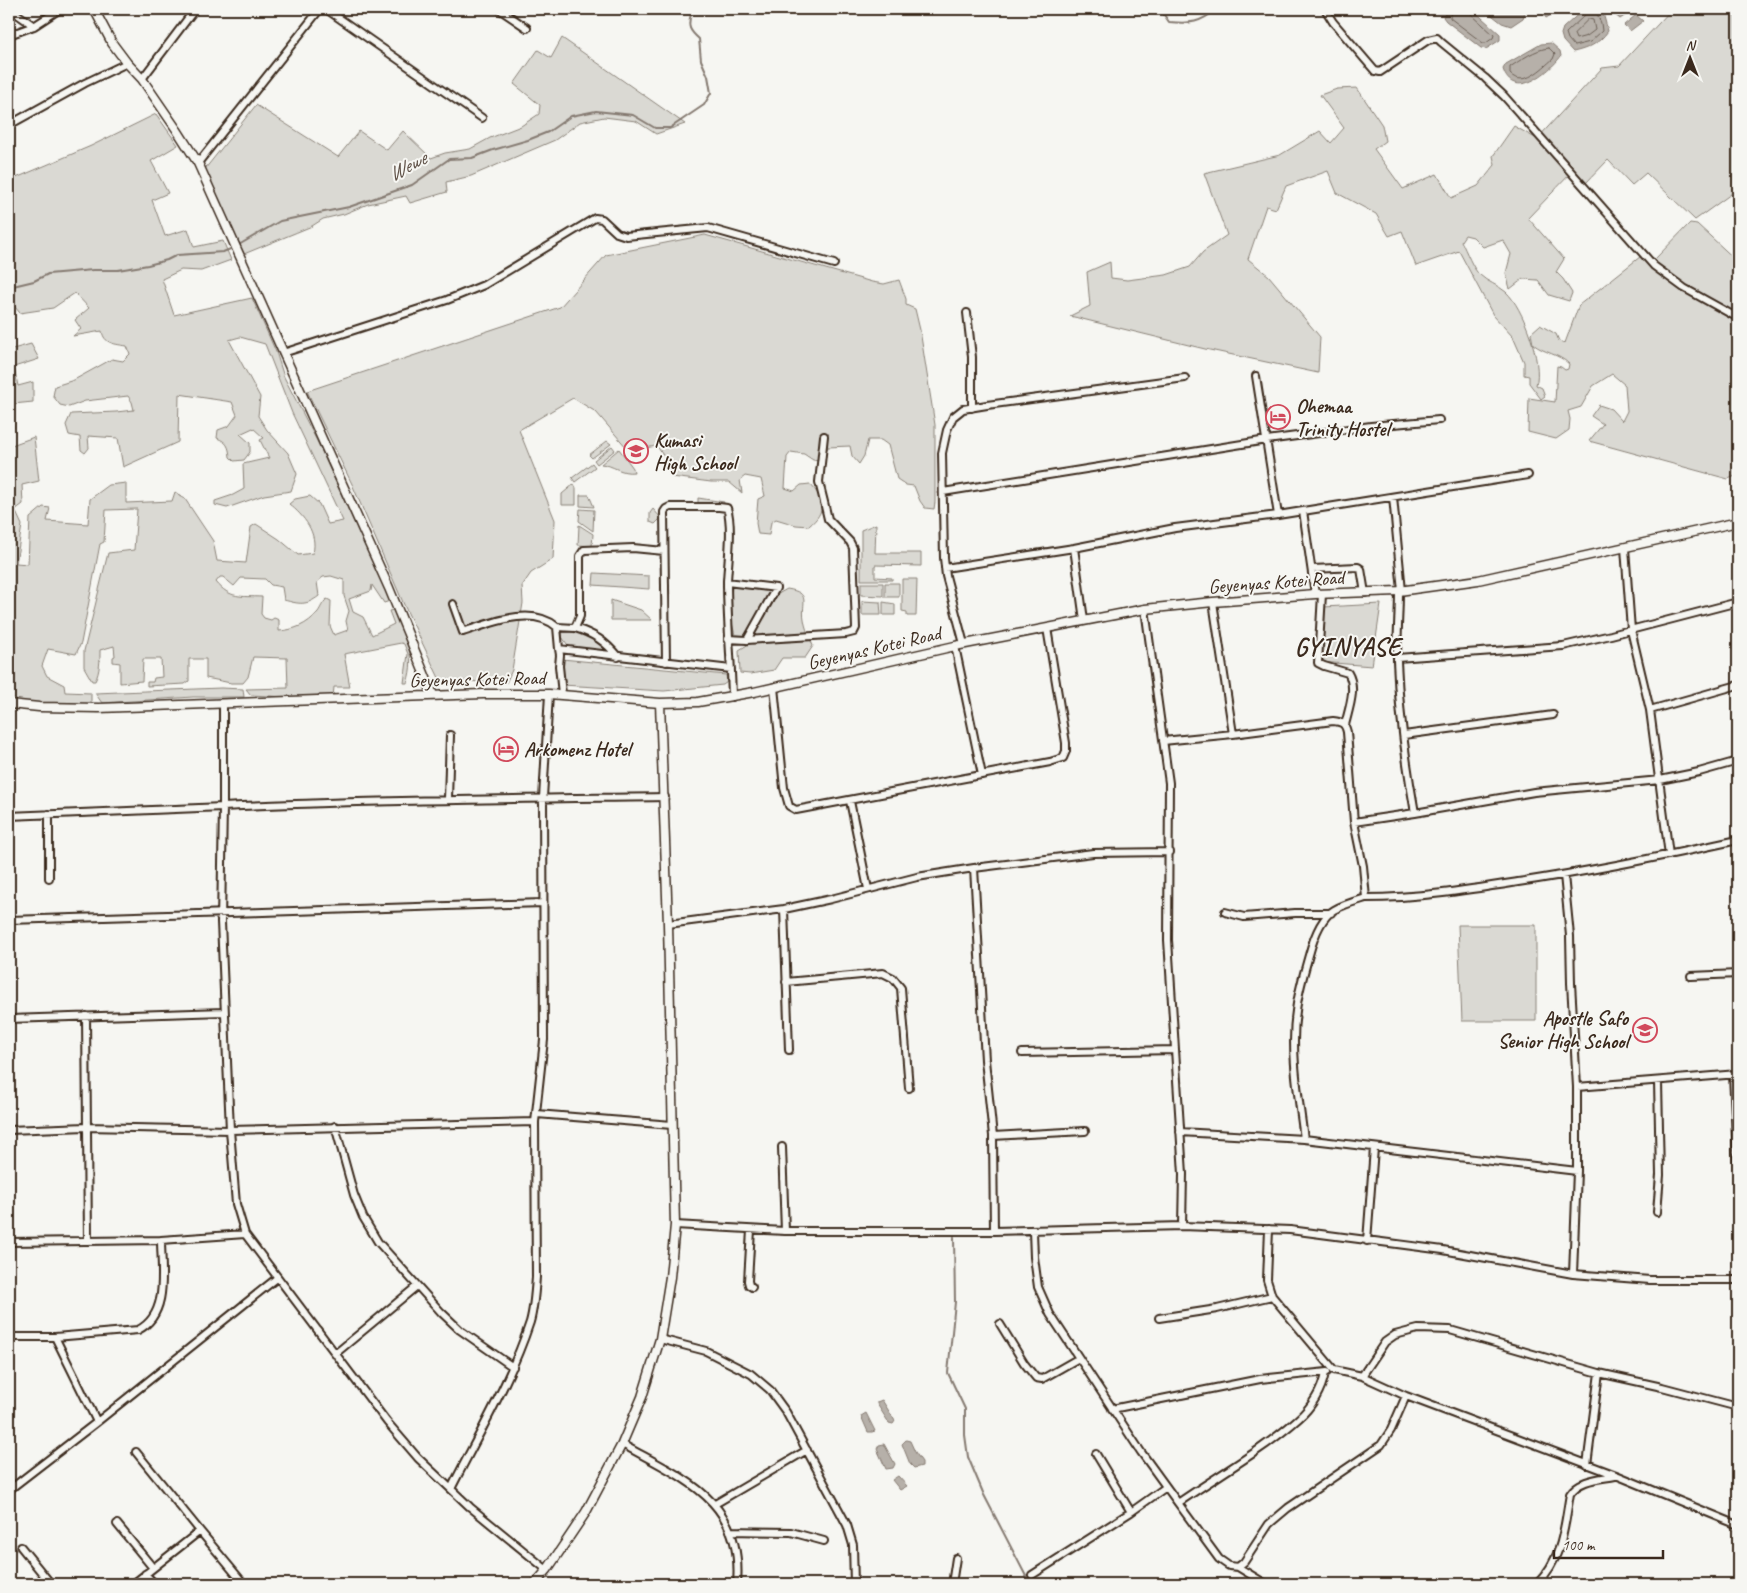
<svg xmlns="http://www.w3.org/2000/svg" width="1747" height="1593" viewBox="0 0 1747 1593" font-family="Caveat,sans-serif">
<rect width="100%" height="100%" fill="#f6f6f2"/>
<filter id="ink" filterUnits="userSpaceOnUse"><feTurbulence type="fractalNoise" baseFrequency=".02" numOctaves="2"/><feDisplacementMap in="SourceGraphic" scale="10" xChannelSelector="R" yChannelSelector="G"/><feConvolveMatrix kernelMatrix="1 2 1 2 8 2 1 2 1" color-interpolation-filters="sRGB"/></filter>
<g filter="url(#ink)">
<path fill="#dad9d3" stroke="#8a8278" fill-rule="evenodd" d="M1672,9H1738V189L1695,220L1646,173L1632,185L1608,160L1584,185L1573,171L1528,218L1564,259L1556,272L1563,279L1572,293L1569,301L1549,295L1538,280L1523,279L1510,289L1506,273L1511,254L1503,240L1483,247L1473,237L1465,235L1461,241C1466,250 1473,270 1480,275C1487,282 1498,285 1506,292C1523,307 1543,363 1536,385L1542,388L1545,396L1541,399L1529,383V376L1524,375V362L1513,337L1493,315L1459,251L1416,266L1402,231L1389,236L1376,214L1337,193L1328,171L1286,186L1276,209L1266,206L1248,259L1269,276L1320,337L1318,373L1205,349L1070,316L1090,306L1087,272L1110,262L1111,278L1127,280L1166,275L1190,267L1203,252L1227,235L1204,173L1280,155L1320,131L1331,143L1344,128L1320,95L1337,89L1357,88L1382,125L1385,141L1374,149L1403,189L1437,174L1451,198L1478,186L1495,165L1493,156L1514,126L1537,139L1602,68L1619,66Z
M562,38L685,124L656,134L636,121L604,117L580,122L555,140L471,176L446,182L447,192L410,203L406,196L368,204L344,214L323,219L312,226L244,254L205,169L256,105L338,157L359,131L387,150L403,131L431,158L445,153L470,149L490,138L521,126L539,114L540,105L514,84L538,50L551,58Z
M156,114L178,145L151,161L168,193L152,200L165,236L188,229L194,247L223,241L231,260L201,271L181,270L162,279L174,315L252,298L276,352L284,377L317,441L390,601L384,603L372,585L371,591L349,599L353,612L363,617L372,635L394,624L389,611L393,610C404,636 417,654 407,683H404L408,654L404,644L401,643L344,654L350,687H334L333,697H286L251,695L246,689L288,688L287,658L253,657L248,677L243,683H231L206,678V659H189V681L185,684L147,686V682H153L154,678L162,677L161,659H143L142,681L120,683V663L113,662V657L115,656L114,646L100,650C100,660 100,672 95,681H92L84,667V651L108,553L134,550L137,509L106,510L104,542L100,544L81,643L76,654L48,649L42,666L47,676L64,685L65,692L91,693V705L46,704L9,701V498L12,497L9,484V446L34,437L39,481L22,485L23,504L15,510L22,525L16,563L28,564L30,518L43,507L50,508L47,521L88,524L90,499L109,485L126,483V503L172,501L175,492L185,499L213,541L217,561L246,563L251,527L256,524L279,539L298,555L313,553C318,533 304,516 289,504L295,499L310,496L319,504L328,524L343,521L292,413L265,344L240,337L229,340L260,397L258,416L267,430L288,453L297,474L291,491L264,495L227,508L215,505V501L233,495L244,489L243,464L269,458L260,440L264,438L253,428L240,434L250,443V452L244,460L234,461L230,457C229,446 227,442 217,438L218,430L229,426L237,415L232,402L179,394L178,442L123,467L118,438L88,436L89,448L85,453L81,450L80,437L69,435L66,425L71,414L116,412L134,410L132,402L128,396L85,401L69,407L60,405L53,396L55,386L74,380L112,359L123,361L130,354L127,346C115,344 104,344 102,331L73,336L81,329L75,320L89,308L75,293L53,308L20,313L9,300V181L91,146ZM331,576L344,580V596L349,611L346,621L348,630L334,635L330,626L331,601L327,599C322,603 321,608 318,612C307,625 294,630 279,631V620L274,618L271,620L264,618L261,614L262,597C241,596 230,599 216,582L220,577H223L234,586L241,578L265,579L271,585L282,587L284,600C299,604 306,606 319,596L317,582L323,577Z
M1690,223L1697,224L1738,262V475L1728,479L1589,441L1603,424L1591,416L1599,405L1611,409L1622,421L1627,411L1625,385L1612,374L1593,386L1581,407L1568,411L1570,419L1569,430L1556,439L1528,432L1529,398L1555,402L1557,366L1561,367L1565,370L1568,369L1569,364C1559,354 1544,353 1533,344L1531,333L1540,325L1556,334L1559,341L1565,343L1579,305L1645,253L1655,259Z
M705,235L872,282L884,284L899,280L906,299V305L915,309L920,330L935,425V502L934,509L925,508L920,501L914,486L906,485L897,479L888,445L881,440H868L864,456L859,464L852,456L850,446L828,447L820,461L813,460L804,454L791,452L787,457L785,488L794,491L801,485L810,484C825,500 826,512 809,526L796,525L776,519L771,522L769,535L758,534L756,523L758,499L765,496L761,479L745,476L740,480L742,493L729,482H711L672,477L664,457L657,446L638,449L639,462L596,412L573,398L519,430L555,520L553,559L531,573L522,586L523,603L512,670L506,683L440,680L405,607L352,484L307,391L560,307L606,255Z
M31,344L39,359L14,367L18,386L33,382V402L13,404L14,428L9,429V350Z
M607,441L611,444L592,458L589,455Z
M612,446L615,450L597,464L594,460Z
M619,449L633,468L634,472C621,474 613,465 601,464Z
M592,463L595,467L575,482L572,478Z
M574,484L576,488V505H562V494Z
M580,495H589L594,507L580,506Z
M698,498L724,502L723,506H698Z
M580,509L594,510L593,531L579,521Z
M653,509L661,518L655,524L650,522V513Z
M876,524L875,553H921V566L875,565V577L892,578V580H861V530Z
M579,525L593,534L592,546L578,545Z
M594,573L649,576V589L593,585Z
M902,579H917L916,616H907V612L902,611Z
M861,583H883V596L861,595Z
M885,583H899V597H885Z
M732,587L767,590L770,593V597L745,636L735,635L729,611Z
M787,589C812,593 801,602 804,619C805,628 810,638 813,646L805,658H782L774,670L750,674L740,673L739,650L749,644L778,594Z
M611,600L641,610L652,620H611Z
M862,601L880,602L881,615H862Z
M883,602L895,604V615H883Z
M1381,604L1372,666L1321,662L1323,607Z
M562,632H584L611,651L570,648L562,637Z
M562,659L726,675L727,682L723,685L664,691L562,685Z
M221,688L243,689L244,697H193L102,703L95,693Z
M1458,925H1536V1021H1462Z"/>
<path fill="#b6b0a9" stroke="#857a71" d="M1448,9H1472L1500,34V40L1486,49L1481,48L1446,21L1443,17Z
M1484,9H1523L1525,13L1523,18L1511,26L1502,23Z
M1540,9H1561L1546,18Z
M1584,9H1599L1603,13L1608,31C1599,44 1587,49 1573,52L1563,41L1561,34L1563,28Z
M1617,9H1630L1632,11L1620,19L1614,14Z
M1636,15L1643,21L1630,31L1624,25Z
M1551,43L1560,51L1561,56C1550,72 1513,102 1503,69L1506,64L1541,44Z
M882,1400L895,1421L893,1424L889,1423L877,1404V1402Z
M866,1413L875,1431L872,1432H868L861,1416Z
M906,1440L910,1441L915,1452L922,1462V1466L914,1468L910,1464L902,1444Z
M884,1444L895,1464L893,1468L886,1469L877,1449L879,1445Z
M898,1476L907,1486L900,1490L892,1480Z"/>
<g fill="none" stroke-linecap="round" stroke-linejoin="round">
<path stroke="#6c6056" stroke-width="1" d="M1451,9L1450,18L1483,43H1486L1493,38L1494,35L1471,14L1469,9
M1587,9L1586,14L1566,33L1568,39L1574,46L1590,42L1602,31L1601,23L1595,9
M1589,19L1593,20L1595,30L1587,36L1576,39L1574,34Z
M1549,48L1555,54L1553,59C1542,68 1524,88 1510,74V67C1521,60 1535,49 1549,48Z"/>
<path stroke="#857a71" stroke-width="2" d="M1160,9L1169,22C1191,24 1200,23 1217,9
M237,246L280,221L349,207L412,185L449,159L472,158L493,150L528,140L548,132L571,116L596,111L633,115L655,128H670L704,105L711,93L708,76L701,60L699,39C690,31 687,27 691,14L700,9
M9,287L34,281L48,274L93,270H118L148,265L167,260L177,255L223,252L233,248
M954,1237L955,1302L948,1373L965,1409V1435L968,1457L984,1495L1030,1584"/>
<defs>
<path id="minor" d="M10,9L34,26
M326,9L482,118
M499,9L527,28
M1325,9L1333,22L1375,71L1380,72L1428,40L1437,38L1441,42L1485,78L1504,96L1654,266L1684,288L1738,318
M9,35L34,26L60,9
M142,79L195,9
M9,125L85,83L127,63
M198,163L320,9
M967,313L972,357V408
M283,353L447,300L484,285L595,218L602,219L617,233L626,236L708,228L834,264
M1256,376L1278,515
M943,492L1267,440L1371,426L1439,420
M1393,497L1402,591
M1303,511L1315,594
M1074,548L1084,620
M1625,548L1631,630L1650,710L1669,855
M945,568L1074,548L1175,528L1278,515L1528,475
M1312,569L1358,567L1361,569L1365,593
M727,582L776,588L747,640
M1399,591C1399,614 1397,638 1397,661C1399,712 1406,763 1415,813
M1322,594L1318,663L1324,666L1348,673C1357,688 1349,708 1345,725
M1213,602L1233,734
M453,604L463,632C491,623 532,605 557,627L559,649
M1145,609L1169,783L1168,940L1183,1174L1182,1226
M557,627L575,628L580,616V556L584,550L633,548L664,551
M575,628C594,634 605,641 618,657
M728,639L747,640L846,634L854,632L856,628L853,548L850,542L828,519L824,502L819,482L824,436
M964,644L946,576L944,558L942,453L947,430L953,417L963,409L987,405L1185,378
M955,646L982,775
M1397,658L1563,646L1611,635L1738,602
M666,662L664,512L666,509L670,507H719L727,508C733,526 728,561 727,581C727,620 731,658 732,697
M774,687L784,788L789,806L796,810L1050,762L1063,758L1066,751V743L1047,628
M549,694L543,798L544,1040L535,1122L230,1130L221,922L223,807C370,800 517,799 665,797
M562,694L559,666L560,655L559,649L731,669
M1650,710L1738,685
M1404,735L1553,715
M1163,741L1233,734L1333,721C1342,722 1345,723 1347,732L1354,822L1363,866L1366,898C1417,898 1467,890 1518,882C1592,871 1665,856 1738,840
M448,799L450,735
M850,801L868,889
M49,814V878
M9,816L223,807V703
M1354,822L1415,813L1534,792L1660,780L1699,772L1738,761
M974,868L985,1060L993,1136L994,1231
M1564,875L1570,936L1571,983L1577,1087V1171L1573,1274
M784,909L789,1050
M1225,912L1244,917L1295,913H1331
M9,920L543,903
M668,924L784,909L831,899L917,877L974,868L1093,853L1170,852
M1691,976L1738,974
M786,982L883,973L893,978L901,988L909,1088
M86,1016L88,1241
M9,1019L224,1012
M1022,1053L1175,1050
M1733,1075L1738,1178
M1577,1087L1738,1074
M537,1114L672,1125
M335,1126L354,1195L363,1217L378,1242L441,1312L460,1330L513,1367
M9,1130L86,1127L230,1130L236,1204L245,1234L387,1422L418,1458L470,1507L547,1570
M1180,1132L1304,1139L1577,1171
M993,1136L1085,1131
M1304,1139C1299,1098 1290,1053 1296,1011C1298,992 1304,973 1309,955C1313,940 1320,918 1334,910C1344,904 1356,901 1366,898
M782,1147L785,1231
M1657,1212L1660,1175L1658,1082
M675,1225L785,1231H994L1182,1226L1290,1230L1443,1250L1573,1274L1650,1280H1738
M1269,1229L1267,1280L1272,1296L1334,1370L1362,1376L1406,1396L1616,1475L1738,1525
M751,1230L748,1281L749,1285L752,1287
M1033,1231L1034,1257L1038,1287L1050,1314L1141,1452L1178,1503C1217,1476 1263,1450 1298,1419C1312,1407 1322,1390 1325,1373
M1367,1241L1374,1148
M9,1242L161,1240
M1159,1318L1217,1309L1272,1296
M1000,1324L1024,1363L1036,1378L1042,1379L1079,1358
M9,1337H55L138,1330C170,1314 161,1269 161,1240L245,1234
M55,1337L97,1422
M660,1339L706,1351L751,1374L770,1390L786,1412L847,1525L853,1545L854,1584
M335,1354L417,1286
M1362,1376L1385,1342L1395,1335L1418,1329L1450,1330L1599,1373L1662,1387L1738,1407
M1112,1409L1260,1379L1327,1372
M622,1444C684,1479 744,1500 737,1584
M1096,1454L1131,1512
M1587,1465L1599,1373
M451,1489C478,1435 511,1380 530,1322C534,1308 535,1292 536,1277L535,1122
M9,1490L97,1422L277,1278
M1178,1503L1219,1559L1229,1566L1238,1567L1244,1562L1269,1524L1288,1508L1381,1445L1391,1430L1406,1396
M715,1504L807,1450
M117,1524L153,1568
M200,1531L244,1584
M730,1531L791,1532L824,1541
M21,1547L51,1584
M1238,1567L1266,1584
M145,1574L155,1584
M1032,1575L1131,1512L1166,1487
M133,1584L200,1531L136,1452
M952,1584L956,1558
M1537,1584C1563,1558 1564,1528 1570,1494C1579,1479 1600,1479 1615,1476"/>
<path id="tertiary" d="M94,9L112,43L127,63L142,79L177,130L198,163L389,588L433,695
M9,704L39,707L99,708L483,694H549L660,703L698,702L754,692L955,646L1145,609L1213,602L1315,594L1399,591L1478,580L1738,522
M535,1584L547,1570L586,1512L622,1444L642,1397L660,1339L670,1277L675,1225L668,924L660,703"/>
</defs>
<use href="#minor" stroke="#3b2a1e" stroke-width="10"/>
<use href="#tertiary" stroke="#3b2a1e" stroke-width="11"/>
<use href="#minor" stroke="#f6f6f2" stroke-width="6"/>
<use href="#tertiary" stroke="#f6f6f2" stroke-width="8"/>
</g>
</g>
<defs>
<symbol id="hotel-ring" viewBox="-11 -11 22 22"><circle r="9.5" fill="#f6f6f2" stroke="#d1495b" stroke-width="1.5"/><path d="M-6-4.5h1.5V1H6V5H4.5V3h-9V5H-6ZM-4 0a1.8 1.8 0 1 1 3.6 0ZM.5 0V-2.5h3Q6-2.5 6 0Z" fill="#d1495b"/></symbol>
<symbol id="school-ring" viewBox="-11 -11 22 22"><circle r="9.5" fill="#f6f6f2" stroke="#d1495b" stroke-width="1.5"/><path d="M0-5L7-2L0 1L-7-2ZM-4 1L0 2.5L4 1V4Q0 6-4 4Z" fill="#d1495b"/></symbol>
</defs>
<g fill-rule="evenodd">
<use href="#hotel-ring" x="1264" y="403" width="28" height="28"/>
<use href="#school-ring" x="622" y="437" width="28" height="28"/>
<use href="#hotel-ring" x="492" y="735" width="28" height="28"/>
<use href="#school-ring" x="1631" y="1016" width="28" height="28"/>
</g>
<g text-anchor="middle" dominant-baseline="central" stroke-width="4" stroke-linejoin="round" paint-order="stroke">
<g font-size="20" font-weight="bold" fill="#3b2a1e" stroke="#f6f6f2" text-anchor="start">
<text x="1296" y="406">Ohemaa<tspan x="1296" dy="23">Trinity Hostel</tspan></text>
<text x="654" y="440">Kumasi<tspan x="654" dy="23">High School</tspan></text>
<text x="524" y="749">Arkomenz Hotel</text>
<text x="1628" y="1018" text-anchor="end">Apostle Safo<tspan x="1628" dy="23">Senior High School</tspan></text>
</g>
<g font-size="20" fill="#3b2a1e" stroke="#f6f6f2">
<text transform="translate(1276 582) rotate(-4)">Geyenyas Kotei Road</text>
<text transform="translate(874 648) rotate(-13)">Geyenyas Kotei Road</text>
<text transform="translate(477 679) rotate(-1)">Geyenyas Kotei Road</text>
</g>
<g font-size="21" font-style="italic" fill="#605248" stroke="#f6f6f2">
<text transform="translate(407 166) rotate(-28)">Wewe</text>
</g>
<g font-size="25" font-weight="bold" letter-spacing="1" fill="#3b2a1e" stroke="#f6f6f2">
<text x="1348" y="647">GYINYASE</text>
</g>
</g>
<rect width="1747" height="1593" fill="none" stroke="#f6f6f2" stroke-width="30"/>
<rect x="15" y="15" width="1717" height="1563" fill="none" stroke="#3b2a1e" stroke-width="2" filter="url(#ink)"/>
<g transform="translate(1690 58)" stroke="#f6f6f2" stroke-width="4" paint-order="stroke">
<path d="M0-4L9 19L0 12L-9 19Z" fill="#3b2a1e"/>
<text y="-8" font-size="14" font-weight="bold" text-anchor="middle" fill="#3b2a1e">N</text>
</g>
<path d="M1554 1550v8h109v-8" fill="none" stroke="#3b2a1e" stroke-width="2.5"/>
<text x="1562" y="1550" font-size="15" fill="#3b2a1e" stroke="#f6f6f2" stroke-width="4" paint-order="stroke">100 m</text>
</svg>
